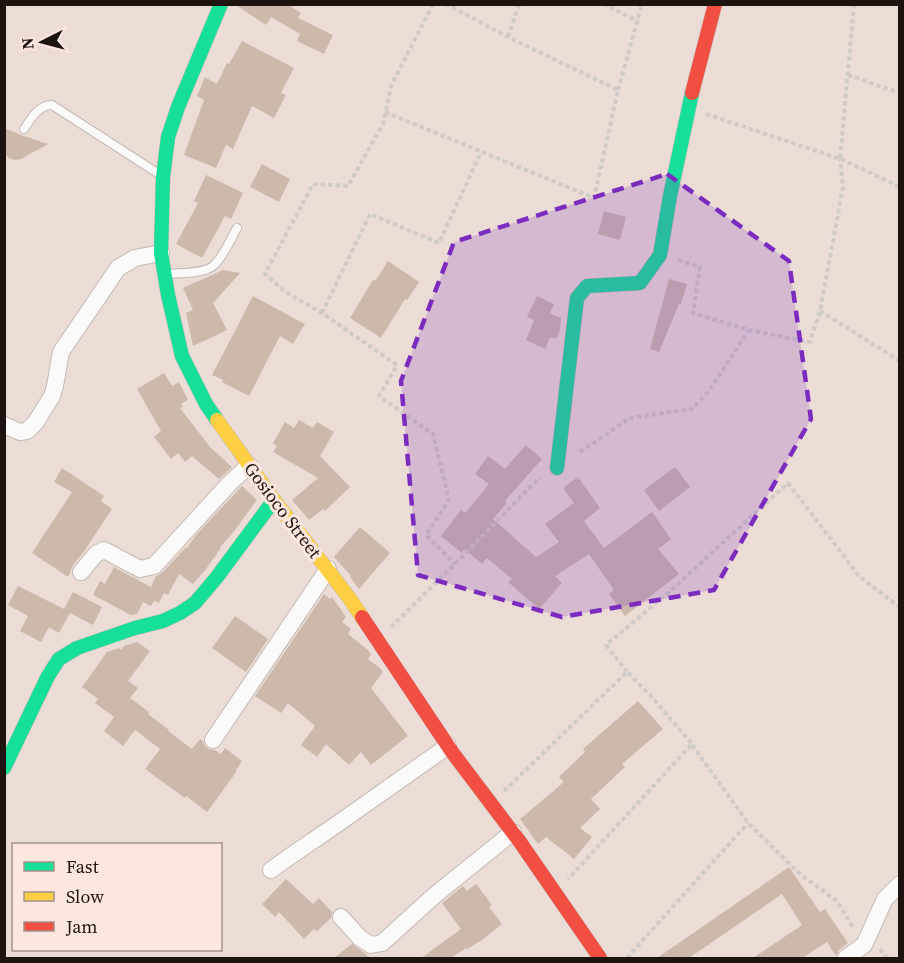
<svg xmlns="http://www.w3.org/2000/svg" width="904" height="963" viewBox="0 0 904 963" font-family="'Source Serif 4',serif">
<rect width="100%" height="100%" fill="#ebdcd6"/>
<path fill="#ccb9ac" d="M234,4H287L301,13L298,18L333,35L324,54L297,41L300,34L271,17L266,25Z
M242,41L294,68L281,93L286,95L274,118L252,106L233,149L226,145L216,168L184,155L204,100L197,96L205,77L217,84L227,63L229,64Z
M4,128L21,135L48,144L21,159L15,160L9,158L4,153Z
M262,164L290,179L279,202L250,187Z
M206,175L243,193L231,219L225,216L202,258L176,244L198,203L194,201Z
M604,211L626,217L620,240L598,234Z
M388,261L419,282L407,300L405,299L381,338L350,318L373,280L375,281Z
M223,270L240,273L213,303L227,330L193,346L186,313L193,310L183,288Z
M669,279L687,284L681,304H679L659,352L650,349Z
M253,296L305,324L293,344L280,336L249,396L222,382L223,380L212,375Z
M537,296L554,304L550,313L561,318L560,330L556,339L550,337L545,349L526,340L534,320L527,317Z
M164,373L172,386L179,382L188,400L181,404L183,407L180,408L210,447L232,467L219,479L192,456L185,462L178,453L171,459L154,437L161,431L137,389Z
M299,420L313,428L317,422L334,432L320,456L350,487L325,511L323,509L309,520L292,500L318,478L273,452L277,446L273,443L285,422L294,428Z
M526,445L542,459L505,501L507,503L493,519L536,557L559,542L545,524L574,503L563,488L578,477L600,508L584,521L604,548L652,512L671,539L658,549L679,574L625,616L609,594L614,590L589,554L555,576L562,583L539,609L508,582L512,579L487,558L482,564L464,549L462,553L441,536L461,510L465,513L489,484L475,474L488,456L505,469Z
M675,467L690,487L659,511L644,490Z
M62,468L104,496L101,501L112,509L83,553L73,565L68,577L32,553L72,492L54,482Z
M242,486L257,500L232,534L220,547L221,548L206,569L193,584L179,574L168,595L164,593L159,603L154,601L151,606L143,602L137,614L131,615L93,595L100,581L105,584L114,567L151,587L156,576L162,573L186,547L187,548L196,535Z
M360,527L390,553L359,589L350,577L351,576L334,557Z
M18,586L64,609L73,592L102,607L93,625L70,613L59,633L49,627L41,642L20,631L28,616L8,605Z
M324,594L330,599L332,597L346,617L342,622L351,629L348,634L368,650L371,654L368,659L380,668L383,672L371,688L408,736L371,765L361,752L349,765L326,744L317,757L301,745L315,726L288,703L281,713L255,696Z
M235,616L268,639L246,672L212,648Z
M137,642L150,651L128,681L138,688L130,698L149,712L148,714L169,730L168,731L192,749L200,739L203,741L204,745L208,749L215,750L221,754L225,748L242,761L236,770L237,771L207,812L186,796L185,798L145,769L160,749L135,730L123,746L104,731L114,717L95,703L98,699L82,687L107,652L119,648L121,650L124,646Z
M638,701L663,729L622,764L625,767L591,799L600,809L580,828L592,837L574,859L546,837L538,844L520,819L564,782L559,777L585,752L583,749Z
M789,867L820,912L825,909L848,943L839,950L836,956L827,942L802,958H753L802,925L782,894L689,958H657Z
M286,879L313,904L319,898L332,912L331,918L317,931L314,929L304,939L279,912L275,917L262,904Z
M476,884L492,905L489,907L502,924L482,940L467,949L466,948L451,958H421L461,929L442,903L463,886L467,891Z
M352,944L366,954L370,958H334Z"/>
<g fill="none" stroke-linecap="round" stroke-linejoin="round">
<defs>
<path id="lane" d="M24,129C31,119 38,105 52,105L162,176
M165,274C178,273 203,274 213,266C222,259 231,239 237,228"/>
<path id="street" d="M4,425L20,432L27,431L36,422L52,396L55,386L61,352L118,268L135,258L161,253
M81,572L96,554L104,550L140,569L154,566L228,485L249,465
M213,740L328,569
M271,870L292,855L333,827L448,746
M341,917L360,938L371,945L382,943L435,895L513,832
M846,958L864,945L885,899L900,884"/>
<path id="fast" d="M217,420L206,404L182,356L168,295L161,253L163,177L168,137L178,107L221,4
M557,468L577,298L587,286L640,283L660,255L670,196L692,93
M4,768L48,676L59,659L77,648L135,628L163,621L180,613L195,603L217,577L274,500"/>
<path id="slow" d="M217,420L274,500L350,599L362,617"/>
<path id="jam" d="M692,93L715,4
M362,617L452,752L520,842L600,958"/>
</defs>
<use href="#lane" stroke="#c4b9b4" stroke-width="10"/>
<use href="#street" stroke="#c4b9b4" stroke-width="18"/>
<use href="#fast" stroke="#c4b9b4" stroke-width="15"/>
<use href="#slow" stroke="#c4b9b4" stroke-width="15"/>
<use href="#jam" stroke="#c4b9b4" stroke-width="15"/>
<path stroke="#d0cbc9" stroke-width="4" stroke-dasharray="4.5 3" stroke-linecap="butt" d="M433,4L391,86L383,124L348,186L313,184L265,274L284,291L322,313L397,365L379,396L433,434L449,500L426,535L455,564
M603,4L638,21
M508,37L519,4
M848,75L900,93
M618,90L642,4
M385,112L594,198L618,90L508,37L446,4
M706,114L840,159L854,4
M841,159L900,187
M678,260L700,267L693,313L749,330L810,342L820,311L843,187L840,159
M820,311L900,361
M322,313L370,214L439,243L481,152
M580,452L630,418L692,409L708,392L749,330
M391,627L455,564L535,482L541,478
M627,672L606,645L668,593L788,483L859,576L898,606
M692,745L748,823L801,875L837,901L854,929
M504,791L627,672L651,696L692,744L568,879
M880,949L887,958
M627,958L748,823"/>
<use href="#lane" stroke="#fcfaf9" stroke-width="8"/>
<use href="#street" stroke="#fcfaf9" stroke-width="16"/>
<use href="#fast" stroke="#16e098" stroke-width="14"/>
<use href="#slow" stroke="#ffcf43" stroke-width="14"/>
<use href="#jam" stroke="#f24e42" stroke-width="14"/>
</g>
<path fill="#7b2cbf" fill-opacity="0.2" stroke="#7b2cbf" stroke-width="4.5" stroke-dasharray="12 8" stroke-linejoin="round" d="M667,174L789,261L811,419L714,590L562,617L418,575L401,381L454,242Z"/>
<g text-anchor="middle" dominant-baseline="central" stroke-width="6" stroke-linejoin="round" paint-order="stroke">
<g font-size="18" fill="#1d1410" stroke="#fde6de">
<text transform="translate(283 510) rotate(53)">Gosioco Street</text>
</g>
</g>
<rect width="904" height="963" fill="none" stroke="#1d1410" stroke-width="12"/>
<rect x="12" y="843" width="210" height="108" fill="#fde6de" stroke="#a3928c" stroke-width="1.5"/>
<rect x="24" y="862" width="30" height="9" fill="#16e098" stroke="#a3928c" stroke-width="1.5"/>
<text x="66" y="873" font-size="18" fill="#1d1410">Fast</text>
<rect x="24" y="892" width="30" height="9" fill="#ffcf43" stroke="#a3928c" stroke-width="1.5"/>
<text x="66" y="903" font-size="18" fill="#1d1410">Slow</text>
<rect x="24" y="922" width="30" height="9" fill="#f24e42" stroke="#a3928c" stroke-width="1.5"/>
<text x="66" y="933" font-size="18" fill="#1d1410">Jam</text>
<g transform="translate(42 42) rotate(264)" stroke="#fde6de" stroke-width="4.5" paint-order="stroke">
<path d="M0-4.5L10 22L0 15L-10 22Z" fill="#1d1410"/>
<text y="-9" font-size="16" font-weight="bold" text-anchor="middle" fill="#1d1410">N</text>
</g>
</svg>
